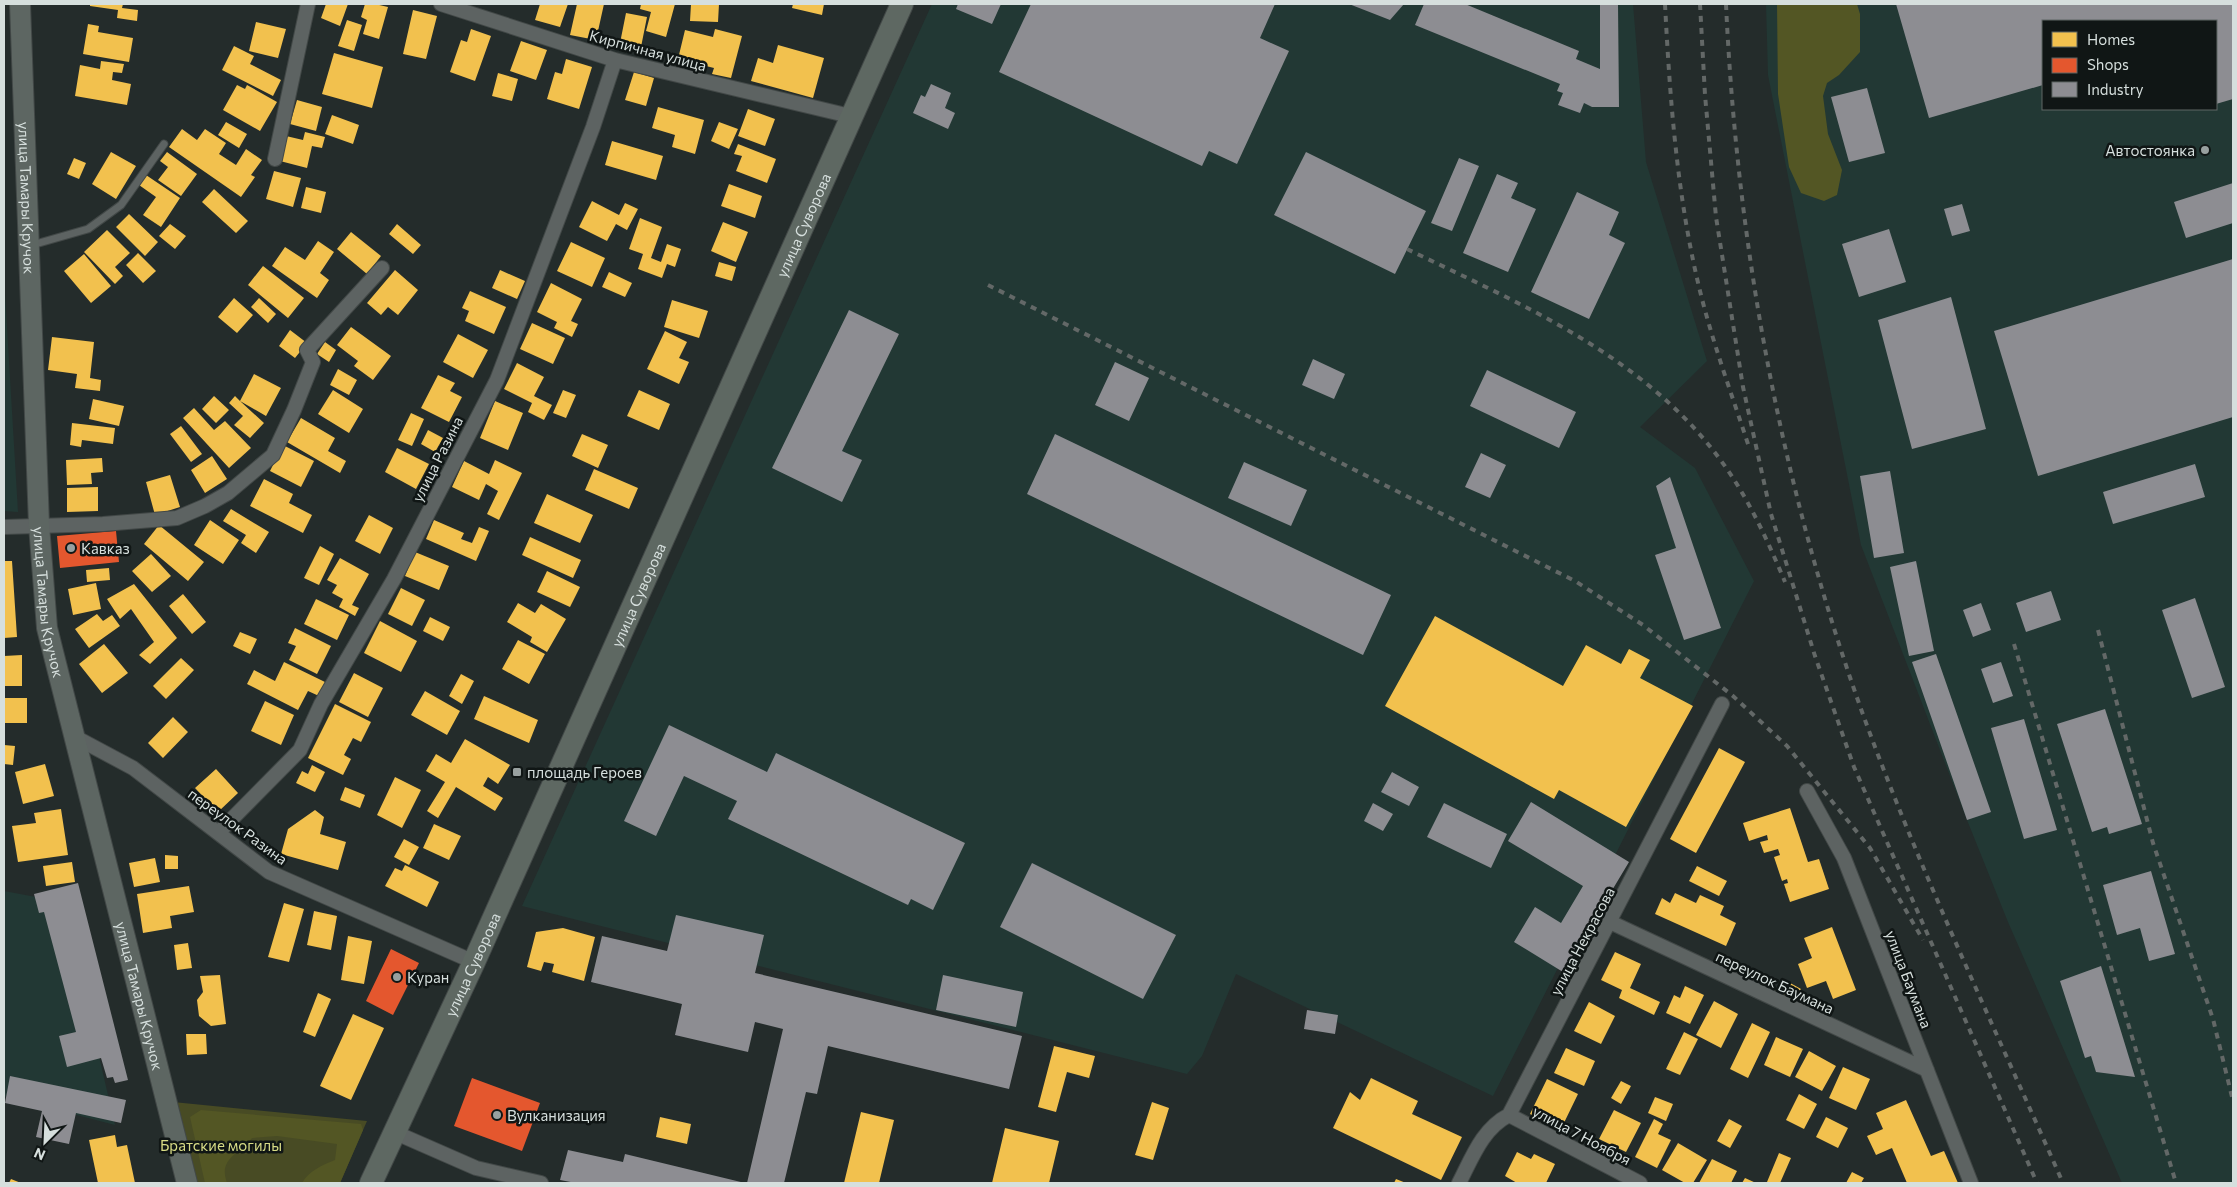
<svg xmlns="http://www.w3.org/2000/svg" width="2237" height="1187" viewBox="0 0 2237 1187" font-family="Commissioner,sans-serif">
<rect width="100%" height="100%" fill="#242c2b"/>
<path fill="#223834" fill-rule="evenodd" d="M932,4H1633L1646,162L1707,361L1640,427L1695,468L1754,581L1493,1096L1236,974L1202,1056L1187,1074L522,906Z
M1766,4H2233V1183H2122L2008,922L1967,820L1861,545L1768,75ZM2043,21H2216V109H2043Z
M4,277L18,512L4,511Z
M4,891L68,903L66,915L115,1125L4,1096Z"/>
<path fill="#484b24" d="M173,1102L367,1121L340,1183H190Z"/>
<path fill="#535624" d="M1777,4H1857L1860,14V52L1839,75L1827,83L1823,96L1828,134L1842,170L1837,195L1824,201L1801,193L1789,167L1778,94Z
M201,1110L361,1124L363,1130L340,1183H302C309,1171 322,1165 335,1160L337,1144L277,1136L252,1138C239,1155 218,1158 227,1183H205L190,1117Z"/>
<path fill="#f2c14e" d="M90,4H123L122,8L138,10L137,21L117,18L118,10L90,6Z
M326,4H348L340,26L321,18Z
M365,4H375L388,7L379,39L363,34L367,20L361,17Z
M540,4H568L560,27L535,20Z
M577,4H604L596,40L570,35Z
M641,4H675L666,37L646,31L651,12L640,9Z
M691,4H719L718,22L690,21Z
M793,4H824L822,15L792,8Z
M413,10L437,16L426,59L403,54Z
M626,13L647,17L640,52L619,48Z
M347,20L362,25L354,51L338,46Z
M256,22L286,29L278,58L249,51Z
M88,24L99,26L98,32L133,38L129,62L83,54Z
M471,29L491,36L475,81L450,72L461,40L467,42Z
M715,29L742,36L731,78L712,74L714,68L678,59L685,30L713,37Z
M521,41L547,50L536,80L510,71Z
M778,45L824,58L813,98L751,81L758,58L773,63Z
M234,46L254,56L250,64L281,80L273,96L222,70Z
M334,53L383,67L372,108L322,94Z
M566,59L592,67L579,109L547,99L555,72L562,74Z
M101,61L124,64L122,73L113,72L112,80L131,84L127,105L75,96L80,65L100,69Z
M634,72L654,78L646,106L625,100Z
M498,73L518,79L512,101L492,96Z
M237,85L245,89L247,85L277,102L260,131L223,110Z
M297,100L322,107L316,131L290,124Z
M658,107L704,120L695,154L672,147L675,135L652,128Z
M748,109L775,119L765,146L738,136Z
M332,115L359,125L353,144L325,134Z
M226,122L247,134L239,148L218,135Z
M719,122L738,129L729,149L711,141Z
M182,129L197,140L205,129L226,143L219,154L236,165L246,149L262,160L251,175L255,177L241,197L169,147Z
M305,132L325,137L322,148L312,146L307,168L280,161L286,136L303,140Z
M612,141L663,156L656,180L605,165Z
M738,144L776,159L767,183L736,171L742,156L734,154Z
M111,152L136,166L116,199L92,184Z
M167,152L197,174L181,196L158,180L168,167L160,161Z
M74,158L86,163L79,179L67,174Z
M274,171L301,178L293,207L266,199Z
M146,175L180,198L161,227L143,215L156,197L139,185Z
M729,184L762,196L755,218L721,206Z
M306,187L326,192L321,213L301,208Z
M214,189L248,221L236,233L202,202Z
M592,201L619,215L625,203L638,209L627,230L616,224L607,241L579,227Z
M129,214L158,242L145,256L116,227Z
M640,218L662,227L651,258L661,262L667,244L681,249L675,267L667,264L662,278L638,269L643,254L629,249Z
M723,222L748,232L736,262L711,251Z
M170,224L186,236L175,249L159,236Z
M397,224L421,245L413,254L389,234Z
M107,230L130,253L115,267L123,276L115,284L84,252Z
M351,232L381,256L367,274L337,249Z
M318,241L334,252L320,273L329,280L317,298L272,266L285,247L305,260Z
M571,242L605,258L592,287L557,271Z
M138,253L156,271L143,283L126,265Z
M84,254L111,286L91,303L64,271Z
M719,262L736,267L732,281L715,276Z
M263,266L304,298L288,318L248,285Z
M395,270L418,290L398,315L388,307L381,315L367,303Z
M500,270L525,281L517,299L492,288Z
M609,272L632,283L625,297L602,287Z
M551,283L582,299L571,321L578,324L572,337L554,328L557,322L537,312Z
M470,291L506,307L494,334L465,321L469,311L462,308Z
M234,298L253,315L237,333L218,317Z
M259,298L276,314L268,323L251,307Z
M672,300L708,311L699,338L664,327Z
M532,323L565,338L553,364L520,349Z
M351,327L391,356L373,380L354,366L358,361L337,345Z
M290,330L307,343L295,358L279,346Z
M665,331L687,342L679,358L689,362L679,384L647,369Z
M458,334L488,350L473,378L443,362Z
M52,337L94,342L90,378L101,380L100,391L75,388L77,374L48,370Z
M325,342L336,350L329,362L317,354Z
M517,363L544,377L534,396L552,405L544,420L528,412L532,403L504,389Z
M338,369L357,380L349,395L330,385Z
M254,374L281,388L266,416L240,401L264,423L250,438L234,425L243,416L229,403L235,396L240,401Z
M438,375L455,383L450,391L462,397L449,422L421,408Z
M333,390L363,409L349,433L318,414Z
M563,390L576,395L566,418L553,413Z
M639,390L670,404L659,430L627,416Z
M214,396L229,410L216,423L202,409Z
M93,399L124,406L119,426L89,419Z
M495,401L523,413L508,450L480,438Z
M194,408L214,430L225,421L251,448L229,468L183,418Z
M411,413L424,419L412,446L398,440Z
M301,418L335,438L328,451L346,461L340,473L287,442Z
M72,423L115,428L113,444L82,440L81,447L70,445Z
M181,426L202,454L191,462L170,434Z
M428,430L443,438L435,452L421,444Z
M582,434L608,445L598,468L572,456Z
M283,445L314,461L301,487L270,471Z
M397,448L429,464L416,489L385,472Z
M212,456L227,479L205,493L191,470Z
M102,458L103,472L91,473L92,484L67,485L66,460Z
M495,460L522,473L499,520L487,514L498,491L486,484L479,500L452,487L464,461L489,474Z
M594,469L638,488L629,509L585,490Z
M170,475L180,507L155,515L146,482Z
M264,479L293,494L289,503L312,515L303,533L250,506Z
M98,487V511L67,512V488Z
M547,494L593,515L580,543L534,523Z
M231,509L269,532L256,553L241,543L246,535L223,521Z
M369,515L393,528L380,554L355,541Z
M210,520L239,540L223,564L194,545Z
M434,520L464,533L461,539L472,543L479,527L489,531L476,561L426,539Z
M159,525L204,562L188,581L144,544Z
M530,537L581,560L573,578L522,555Z
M320,546L334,554L319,585L304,578Z
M415,552L449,566L439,590L405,576Z
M151,554L171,576L152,592L132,571Z
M340,558L369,574L352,605L359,608L355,616L339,607L343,599L332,593L337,585L327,580Z
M4,561H12L17,637L4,638Z
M109,568L110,580L87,582L86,570Z
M547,571L580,587L570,607L537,592Z
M96,583L101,609L73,615L68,589Z
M134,584L177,638L150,664L139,655L154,642L131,609L120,619L107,599Z
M401,588L425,600L412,626L388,614Z
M183,594L206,622L192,634L169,606Z
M316,599L349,615L337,640L304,624Z
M518,603L535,613L541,604L566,619L547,652L530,642L532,637L507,622Z
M97,614L103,621L112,615L120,626L89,648L75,629Z
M1435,616L1563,686L1586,645L1621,664L1629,649L1650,660L1640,678L1693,706L1626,827L1559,790L1554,799L1385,706Z
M430,617L450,627L443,641L423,631Z
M380,621L417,641L401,672L364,653Z
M295,628L331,646L317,674L289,660L296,646L288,643Z
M240,632L257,639L250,654L233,646Z
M518,640L545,654L529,684L502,669Z
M104,644L128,673L102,693L79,664Z
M22,655V686H4V656Z
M181,658L194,670L166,699L153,686Z
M284,662L325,682L319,696L308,691L298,710L247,684L254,670L275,681Z
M354,673L383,688L368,717L339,702Z
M461,674L474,681L462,704L449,696Z
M425,691L460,711L447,735L411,715Z
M484,696L538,720L529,743L474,719Z
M4,698H27V723H4Z
M265,701L294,715L281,745L251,731Z
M335,704L371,722L361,742L353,738L344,755L351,759L343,775L308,758Z
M173,717L188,732L163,758L148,743Z
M465,739L510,765L498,784L488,777L483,786L503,798L495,811L456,787L438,818L427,811L445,782L426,771L436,754L451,763Z
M4,745L15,746L13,765L4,764Z
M1719,748L1745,762L1696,853L1670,839Z
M45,764L54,796L23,804L15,772Z
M312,765L325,772L315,792L296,783L302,771L308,774Z
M216,769L238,793L218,812L195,788Z
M395,777L421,790L402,828L377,815Z
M345,787L365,795L360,808L340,800Z
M1790,808L1808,862L1819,859L1829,889L1790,902L1784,884L1788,883L1787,879L1782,881L1774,857L1780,855L1778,849L1764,853L1760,842L1768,840L1767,835L1749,841L1743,823Z
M61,809L68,855L18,862L12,826L36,823L34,813Z
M315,810L324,817L320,834L346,842L338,870L281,854L288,829Z
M434,824L461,836L449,860L423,848Z
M404,839L419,847L409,865L394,857Z
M165,855L178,856V869H165Z
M155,858L160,882L134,887L129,863Z
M72,862L75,882L46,886L43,866Z
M405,865L439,882L427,907L385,886L395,868L402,871Z
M1697,866L1727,881L1719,896L1689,881Z
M189,886L194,912L170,916L172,928L143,933L137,894Z
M1675,893L1696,903L1700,895L1724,906L1720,915L1736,923L1726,946L1655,914L1662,898L1670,903Z
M284,903L304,909L289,962L268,957Z
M314,911L337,916L331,950L307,945Z
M1832,927L1856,990L1833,999L1826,981L1807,988L1798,964L1812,958L1804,938Z
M563,928L595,937L584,981L552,972L554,964L544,962L541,971L527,967L536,932Z
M348,936L372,941L364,984L341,980Z
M188,943L192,968L177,970L174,945Z
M1615,952L1641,964L1630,988L1660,1002L1654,1015L1619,998L1622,990L1601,980Z
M220,975L226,1024L211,1026L199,1016L197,1000L203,992L200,976Z
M1783,979L1801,989L1795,1000L1788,995L1784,1001L1773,995Z
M1685,986L1704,995L1690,1024L1666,1013L1674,995L1680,998Z
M318,993L331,999L315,1037L303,1032Z
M1714,1001L1738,1014L1721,1048L1696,1035Z
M1589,1002L1615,1016L1601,1044L1574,1031Z
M353,1014L384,1028L351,1100L320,1086Z
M1752,1023L1770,1032L1748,1078L1730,1069Z
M1684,1032L1698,1039L1680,1075L1666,1069Z
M186,1034H206L207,1054L187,1055Z
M1776,1037L1803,1049L1790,1077L1764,1065Z
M1054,1046L1095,1056L1089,1078L1067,1072L1056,1112L1038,1107Z
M1566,1048L1595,1061L1584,1086L1554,1073Z
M1809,1051L1836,1066L1822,1091L1795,1077Z
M1843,1067L1870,1079L1856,1110L1829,1098Z
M1371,1078L1418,1101L1412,1114L1462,1137L1441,1180L1333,1128L1350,1092L1360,1100Z
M1547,1079L1578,1094L1561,1129L1530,1114Z
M1621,1081L1631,1086L1621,1104L1611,1098Z
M1799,1094L1817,1104L1804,1129L1786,1120Z
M1655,1097L1673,1104L1666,1121L1648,1113Z
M1906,1100L1931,1156L1944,1151L1958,1183H1907L1892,1148L1876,1155L1867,1136L1883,1129L1876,1113Z
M1152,1102L1169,1108L1153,1160L1135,1155Z
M1614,1110L1641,1123L1626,1152L1599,1139Z
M861,1112L894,1120L879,1183H844Z
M660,1117L691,1124L687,1144L656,1137Z
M1826,1117L1848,1128L1838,1148L1816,1137Z
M1654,1119L1663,1124L1658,1134L1671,1140L1657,1168L1635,1157Z
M1729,1119L1742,1126L1730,1148L1717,1141Z
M1005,1128L1059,1141L1049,1183H992Z
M115,1135L117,1147L127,1145L135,1183H98L89,1140Z
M1678,1143L1707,1160L1693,1183H1685L1662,1170Z
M1517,1152L1531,1159L1534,1154L1555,1164L1546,1183H1517L1505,1176Z
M1779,1153L1791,1158L1780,1183H1769L1767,1182Z
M1712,1159L1737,1171L1731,1183H1699Z
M1852,1172L1864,1178L1861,1183H1846Z
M1745,1178L1756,1183H1742Z
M11,1179L21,1183H9Z
M1396,1179L1406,1183H1394Z"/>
<path fill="#e4572e" d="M116,531L119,562L60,568L57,536Z
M391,949L419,963L393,1015L366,1001Z
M472,1078L540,1103L522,1151L454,1126Z"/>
<path fill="#8d8d92" d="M958,4H1001L992,24L956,9Z
M1031,4H1275L1260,38L1289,51L1237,164L1209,151L1202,166L999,72Z
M1349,4H1404L1390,20Z
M1424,4H1465L1579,51L1576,59L1600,69V4H1618L1619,107H1592L1584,103L1580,113L1558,105L1563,93L1557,91L1560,84L1415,25Z
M1896,4H2233V99L2216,104V21H2043V85L1929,118Z
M931,84L951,93L945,108L955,113L948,129L913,113L921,95L925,97Z
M1867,88L1885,153L1849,162L1831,97Z
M1306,152L1426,211L1395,274L1274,215Z
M1459,158L1479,166L1452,231L1431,223Z
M1497,174L1518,183L1511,198L1536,209L1508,272L1463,253Z
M2233,183V223L2186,238L2174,202Z
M1577,192L1619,212L1609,235L1625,243L1589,319L1531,292Z
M1962,204L1970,231L1952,236L1944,209Z
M1889,229L1906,282L1859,297L1842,244Z
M2233,259V417L2038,476L1994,331Z
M1951,297L1986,429L1912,449L1878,320Z
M849,310L899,334L842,451L862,460L842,502L772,468Z
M1313,359L1345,374L1334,399L1302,385Z
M1115,362L1149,378L1129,421L1095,405Z
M1487,370L1576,412L1559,448L1470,406Z
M1055,434L1391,595L1363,655L1027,494Z
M1481,453L1506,465L1490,498L1465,487Z
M1244,462L1307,490L1291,526L1228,498Z
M2195,464L2205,497L2113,524L2103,492Z
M1890,471L1904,553L1874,558L1860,476Z
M1670,477L1721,628L1684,640L1655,555L1676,548L1656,486Z
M1916,561L1934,651L1909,656L1890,567Z
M2051,591L2061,620L2026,632L2016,603Z
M2195,598L2225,687L2192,698L2162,610Z
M1981,603L1991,630L1973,637L1963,610Z
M1936,654L1991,812L1967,820L1912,662Z
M2001,662L2013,696L1993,703L1981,669Z
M2105,709L2142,824L2109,834L2107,827L2092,832L2057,724Z
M2024,719L2057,830L2024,839L1991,728Z
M669,725L767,772L776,753L965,843L933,910L911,899L908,905L728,819L737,801L684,776L656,836L624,821Z
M1392,772L1419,787L1409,806L1381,792Z
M1531,802L1629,862L1563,972L1514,942L1535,907L1561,923L1583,886L1508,841Z
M1373,803L1393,814L1383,831L1364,821Z
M1444,803L1507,834L1491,868L1427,837Z
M1032,863L1176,935L1143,999L1000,927Z
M2151,871L2175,954L2149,961L2140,928L2117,935L2103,885Z
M78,883L128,1080L115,1083L113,1077L107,1078L101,1058L67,1067L59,1036L76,1032L44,912L39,913L34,894Z
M676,915L764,935L755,973L1022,1036L1009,1089L828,1046L817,1094L806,1092L784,1183H747L783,1029L755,1022L748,1052L675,1035L682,1004L591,982L602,936L667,951Z
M2101,966L2135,1077L2096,1072L2091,1056L2085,1058L2060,981Z
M943,975L1023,992L1016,1027L936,1010Z
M1307,1010L1338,1015L1335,1034L1304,1029Z
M10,1076L126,1100L121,1123L76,1113L69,1144L36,1137L42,1111L5,1103Z
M568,1150L623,1162L625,1154L745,1183H576L560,1180Z"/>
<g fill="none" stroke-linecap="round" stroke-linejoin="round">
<defs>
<path id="lane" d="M32,245L88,229L121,205L164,144"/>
<path id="street" d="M441,4L615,60L850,116
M275,159L308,4
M4,527L103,524L177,518L205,506L228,493L273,455L294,410L313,362L307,350L382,268
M75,737L133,768L269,872L474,962
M1807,791L1844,858L1971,1183
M218,833L300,750L321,704L394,579L497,380L593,127L615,60
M1610,922L1927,1070
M1509,1115L1640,1183
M396,1133L476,1168L541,1183
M1459,1183C1472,1158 1482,1129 1509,1115L1722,704"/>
<g id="secondary">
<path id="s1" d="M20,4L39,525L47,628L187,1183"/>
</g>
<g id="primary">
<path id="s2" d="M371,1183L474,962L902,4"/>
</g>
</defs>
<use href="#lane" stroke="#424847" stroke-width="9"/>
<use href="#street" stroke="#424847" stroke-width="16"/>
<use href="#secondary" stroke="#424847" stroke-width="22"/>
<use href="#primary" stroke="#424847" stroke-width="24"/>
<use href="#lane" stroke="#5d6362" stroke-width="7"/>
<use href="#street" stroke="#5d6362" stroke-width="14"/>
<use href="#secondary" stroke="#5d6662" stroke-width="20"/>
<use href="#primary" stroke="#5e6862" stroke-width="22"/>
<path stroke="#636867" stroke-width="4" stroke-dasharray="6 6" stroke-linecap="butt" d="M1665,4C1670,100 1677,197 1700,291C1713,344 1732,395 1749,447
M1700,4L1705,95L1716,217L1743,387L1771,514L1815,656L1854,767L2037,1183
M1726,4C1737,244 1780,481 1861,709C1919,870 1994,1026 2063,1183
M1407,249C1520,304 1641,354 1719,458C1747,495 1767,539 1785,582
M988,285L1575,581L1643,625L1733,696L1787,746L1870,848L1923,940
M2098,630L2153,843L2213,1019L2233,1101
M2014,644L2176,1183"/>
</g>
<g fill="#98a09f" stroke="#101615" stroke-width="2">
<circle cx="2205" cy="150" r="5"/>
<circle cx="71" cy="548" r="5"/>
<rect x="512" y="767" width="10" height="10" rx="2.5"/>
<circle cx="397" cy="977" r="5"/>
<circle cx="497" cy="1115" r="5"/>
</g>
<g text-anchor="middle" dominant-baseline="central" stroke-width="5" stroke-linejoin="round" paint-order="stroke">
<g font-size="15" fill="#d6dfdd" stroke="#101615">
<text transform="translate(648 50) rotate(15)">Кирпичная улица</text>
<text stroke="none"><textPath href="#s1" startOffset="194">улица Тамары Кручок</textPath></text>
<text stroke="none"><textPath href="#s2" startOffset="1051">улица Суворова</textPath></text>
<text transform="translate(437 459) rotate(-63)">улица Разина</text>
<text stroke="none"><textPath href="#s2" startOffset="646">улица Суворова</textPath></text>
<text stroke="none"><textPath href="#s1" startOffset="599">улица Тамары Кручок</textPath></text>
<text transform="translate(238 826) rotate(36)">переулок Разина</text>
<text transform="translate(1582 941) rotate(-62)">улица Некрасова</text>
<text stroke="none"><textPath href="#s2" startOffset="241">улица Суворова</textPath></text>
<text transform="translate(1909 979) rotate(69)">улица Баумана</text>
<text transform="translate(1775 982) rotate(25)">переулок Баумана</text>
<text stroke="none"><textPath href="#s1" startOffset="1004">улица Тамары Кручок</textPath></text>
<text transform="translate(1582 1135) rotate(28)">улица 7 Ноября</text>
</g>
<g font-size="15" fill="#d6dfdd" stroke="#101615" text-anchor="start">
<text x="2195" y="150" text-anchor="end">Автостоянка</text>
<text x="81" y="548">Кавказ</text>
<text x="527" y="772">площадь Героев</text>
<text x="407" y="977">Куран</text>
<text x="507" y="1115">Вулканизация</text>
</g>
<g font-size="15" fill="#d8dc86" stroke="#101615">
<text x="221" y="1145">Братские могилы</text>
</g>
</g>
<rect width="2237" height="1187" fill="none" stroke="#d6dfdd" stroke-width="10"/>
<rect x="2042" y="20" width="175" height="90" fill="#101615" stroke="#5f6665"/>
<rect x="2052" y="32" width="25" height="15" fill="#f2c14e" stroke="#5f6665"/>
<text x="2087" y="45" font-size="15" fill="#d6dfdd">Homes</text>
<rect x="2052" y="58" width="25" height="15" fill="#e4572e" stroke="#5f6665"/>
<text x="2087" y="70" font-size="15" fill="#d6dfdd">Shops</text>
<rect x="2052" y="82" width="25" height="15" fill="#8d8d92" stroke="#5f6665"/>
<text x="2087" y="95" font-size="15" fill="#d6dfdd">Industry</text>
<g transform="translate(45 1142) rotate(204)" stroke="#101615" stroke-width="4" paint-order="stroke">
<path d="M0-4L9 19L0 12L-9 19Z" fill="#d6dfdd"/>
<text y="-8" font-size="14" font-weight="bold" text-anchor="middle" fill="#d6dfdd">N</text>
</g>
</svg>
